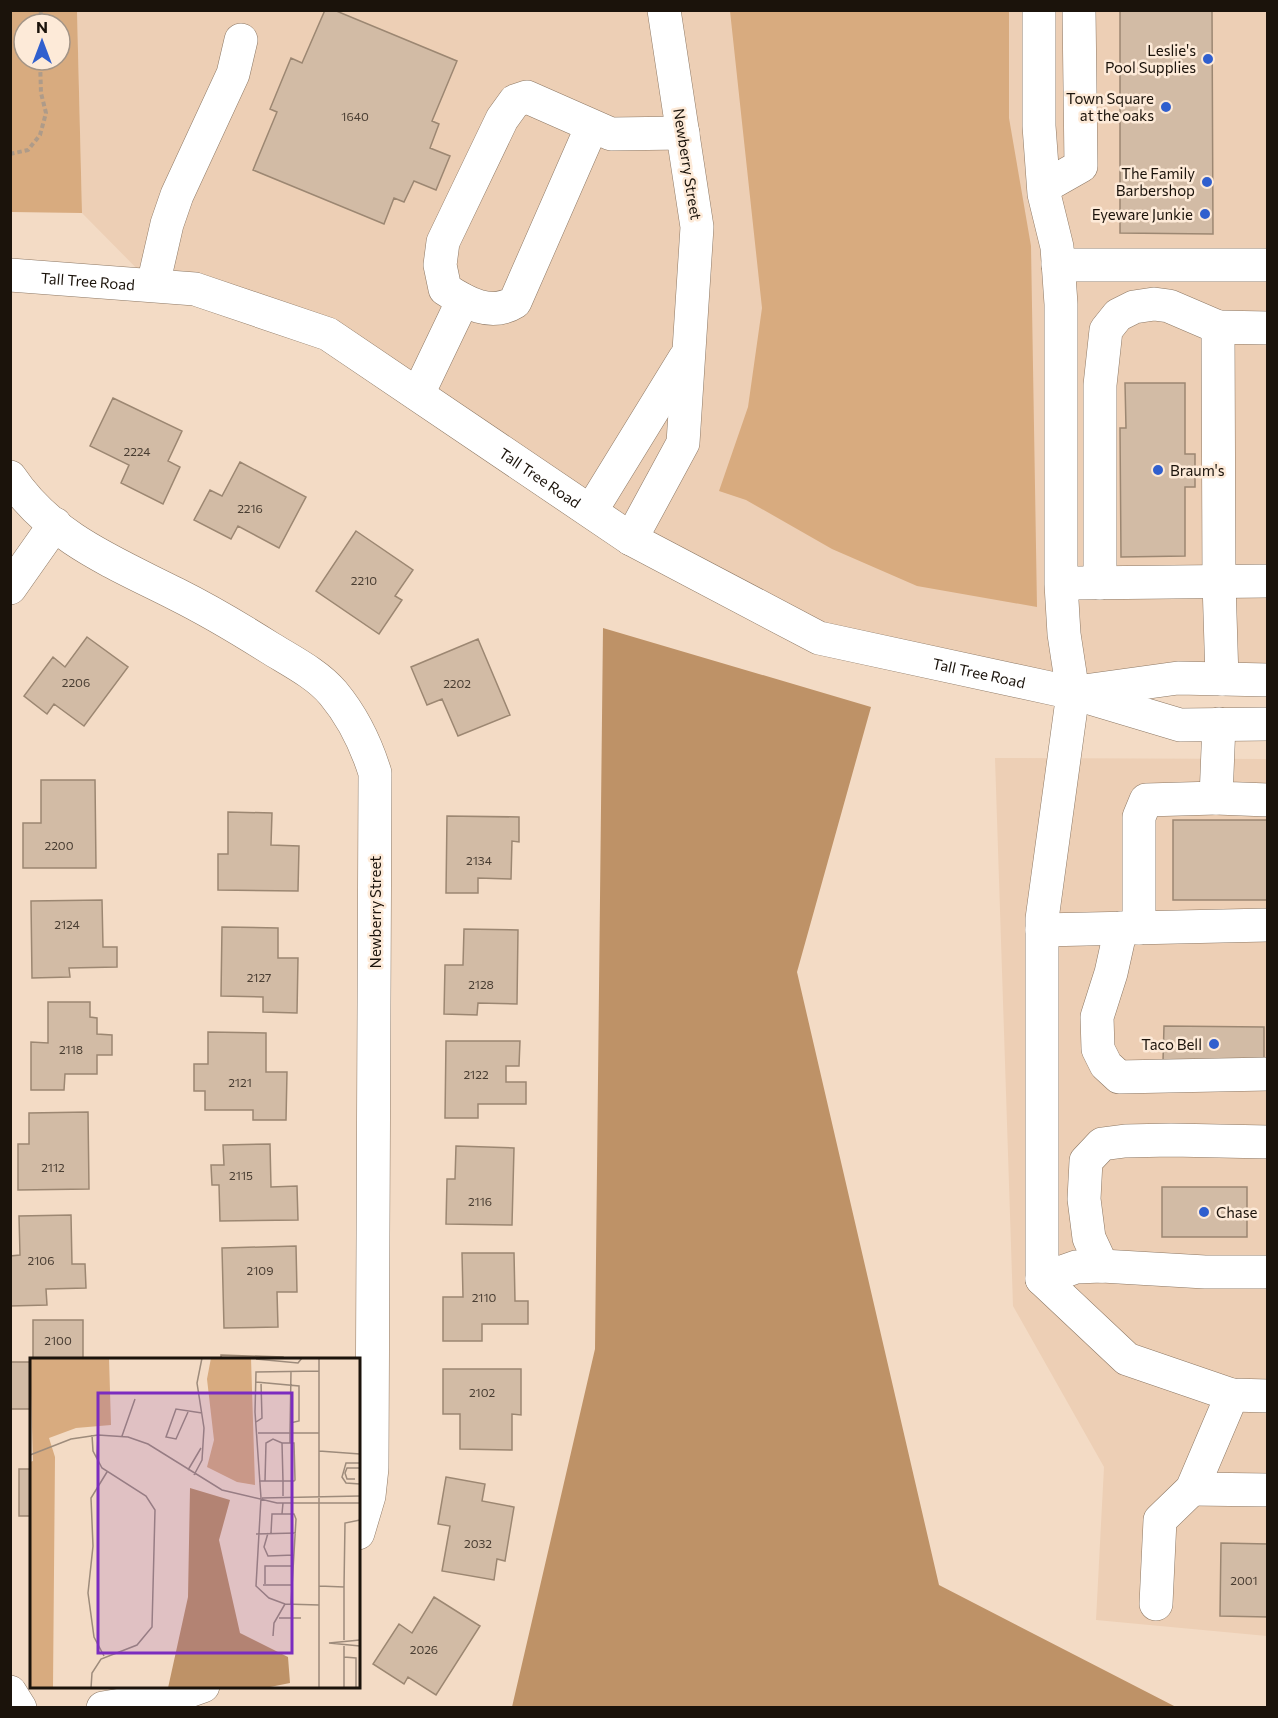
<svg xmlns="http://www.w3.org/2000/svg" width="1278" height="1718" viewBox="0 0 1278 1718" font-family="Commissioner,sans-serif">
<rect width="100%" height="100%" fill="#f3dbc5"/>
<path fill="#edcfb5" d="M77,11H1267V688L1073,693L819,638L328,334L153,285L82,213Z
M995,758L1267,759V1636L1096,1620L1104,1467L1013,1306Z"/>
<path fill="#d8ab7f" fill-rule="evenodd" d="M11,10L77,11L82,213L11,212ZM24,24H60V60H24Z
M730,11H1009V118L1031,246L1037,607L917,586L832,549L746,500L719,491L748,407L762,308Z"/>
<path fill="#be9267" d="M603,628L871,707L797,972L939,1585L1176,1707H512L595,1349Z"/>
<path fill="#d2bba5" stroke="#9c8772" stroke-width="1.5" d="M325,10H334L457,61L432,121L439,124L430,148L450,156L436,190L414,181L404,202L394,198L384,224L253,170L277,112L270,109L291,58L302,63Z
M1120,10H1212L1213,234L1120,233Z
M1125,383H1185V454H1195V487H1185V556L1121,557L1120,428H1126Z
M113,398L182,431L168,461L180,467L163,504L121,483L129,465L90,446Z
M240,462L306,497L279,548L238,526L231,539L194,520L210,490L222,496Z
M356,531L413,570L395,596L402,600L379,634L316,591Z
M87,637L128,667L84,726L54,704L47,714L24,696L53,657L65,667Z
M478,639L510,715L458,736L442,699L427,705L411,667Z
M41,780H95L96,868H23V823H41Z
M228,812L272,813L271,845L299,846L298,891L218,890V854H228Z
M447,816L519,817V842L512,841L511,879L478,878V893H446Z
M1173,820H1268V900H1173Z
M102,900L103,947H117V967L69,968L70,977L32,978L31,901Z
M222,927L278,928V958H298L297,1013L263,1012V997L221,996Z
M464,929L518,930L517,1004L478,1003L477,1015L444,1014L445,965H463Z
M48,1002H90V1017L97,1018V1034L112,1035V1055H97V1074H65L64,1090H31V1042L48,1043Z
M1164,1026L1264,1027V1062L1163,1061Z
M208,1032L266,1033V1072H287L286,1120H253V1110H205V1091H194V1064H208Z
M446,1041H520L519,1066H506V1082H526V1104H478V1118H445Z
M88,1112L89,1189L18,1190V1144H29V1113Z
M270,1144L271,1187L297,1186L298,1220L220,1221L219,1185H212L211,1165H224L223,1145Z
M456,1146L514,1148L512,1225L446,1224L447,1179H455Z
M1162,1187H1247V1237H1162Z
M71,1215L72,1264H85L86,1288L46,1289L47,1305L10,1306V1256L20,1255L19,1216Z
M296,1246L297,1292H277L278,1327L224,1328L222,1248Z
M462,1253H514L515,1301H528V1324H482V1341H443V1297H463Z
M33,1320H83V1360H33Z
M221,1355L283,1357V1360H221Z
M10,1362H32V1409H10Z
M443,1369H521V1415L512,1414V1450L460,1449V1414H443Z
M19,1469H32V1516H19Z
M446,1477L485,1484L482,1501L514,1507L505,1561L497,1559L494,1580L442,1571L450,1526L438,1524Z
M1221,1543L1268,1544V1617L1220,1616Z
M434,1597L480,1626L436,1695L408,1677L404,1684L373,1664L399,1624L412,1633Z"/>
<g fill="none" stroke-linecap="round" stroke-linejoin="round">
<defs>
<g id="minor">
<path d="M1039,10V126L1044,194L1057,247L1061,304V584L1064,634L1073,693L1042,919V1279L1127,1359L1232,1395L1268,1396"/>
<path d="M592,126L515,302C491,317 466,303 445,289L440,265L443,242L502,119L515,101L527,97L611,134L683,133"/>
<path d="M1044,187L1081,166L1079,10"/>
<path d="M1058,265H1268"/>
<path id="s1" d="M10,275L195,289L328,334L631,539L819,638L1073,693L1180,725L1268,724"/>
<path d="M153,285L167,224L177,195L233,74L241,40"/>
<path d="M418,394L463,300"/>
<path d="M10,477C51,538 113,562 176,594C208,610 240,629 270,648C291,661 317,674 333,693C353,717 366,744 375,773L372,1468L369,1496L358,1533"/>
<path d="M591,511L685,358"/>
<path d="M631,539L683,443L697,227L664,10"/>
<path d="M1078,583L1268,581"/>
<path d="M1100,583V385L1106,330L1118,315L1134,307L1154,304L1169,306L1218,327"/>
<path d="M10,588L55,524"/>
<path d="M1222,679L1219,582L1218,327L1268,328"/>
<path d="M1084,691L1178,678L1268,680"/>
<path d="M1219,724L1216,798L1268,800"/>
<path d="M1121,928L1111,973L1097,1017L1098,1049L1106,1065L1119,1077L1268,1074"/>
<path d="M1139,928V817L1146,800L1216,798"/>
<path d="M1042,930L1268,925"/>
<path d="M1102,1266L1089,1238L1084,1199L1086,1161L1102,1144L1125,1141L1171,1140L1268,1142"/>
<path d="M1042,1279L1076,1267L1102,1266L1205,1272H1268"/>
<path d="M1192,1489L1268,1490"/>
<path d="M1156,1604L1160,1520L1192,1489L1232,1395"/>
<path d="M10,1692L20,1708"/>
<path d="M103,1708L175,1696L203,1686"/>
</g>
</defs>
<use href="#minor" stroke="#8d7864" stroke-width="34"/>
<path stroke="#ae9b89" stroke-width="4" stroke-dasharray="4.5 3" stroke-linecap="butt" d="M40,24L41,10
M10,154L28,150L40,135L46,113L41,93L40,60"/>
<use href="#minor" stroke="#fff" stroke-width="33"/>
</g>
<g fill="#305fce" stroke="#fdead8" stroke-width="2">
<circle cx="1208" cy="59" r="6"/>
<circle cx="1166" cy="107" r="6"/>
<circle cx="1207" cy="182" r="6"/>
<circle cx="1205" cy="214" r="6"/>
<circle cx="1158" cy="470" r="6"/>
<circle cx="1214" cy="1044" r="6"/>
<circle cx="1204" cy="1212" r="6"/>
</g>
<g text-anchor="middle" dominant-baseline="central" stroke-width="5" stroke-linejoin="round" paint-order="stroke">
<g font-size="12" fill="#493d32">
<text x="355" y="116">1640</text>
<text x="137" y="451">2224</text>
<text x="250" y="508">2216</text>
<text x="364" y="580">2210</text>
<text x="76" y="682">2206</text>
<text x="457" y="683">2202</text>
<text x="59" y="845">2200</text>
<text x="479" y="860">2134</text>
<text x="67" y="924">2124</text>
<text x="259" y="977">2127</text>
<text x="481" y="984">2128</text>
<text x="71" y="1049">2118</text>
<text x="476" y="1074">2122</text>
<text x="240" y="1082">2121</text>
<text x="53" y="1167">2112</text>
<text x="241" y="1175">2115</text>
<text x="480" y="1201">2116</text>
<text x="41" y="1260">2106</text>
<text x="260" y="1270">2109</text>
<text x="484" y="1297">2110</text>
<text x="58" y="1340">2100</text>
<text x="482" y="1392">2102</text>
<text x="478" y="1543">2032</text>
<text x="1244" y="1580">2001</text>
<text x="424" y="1649">2026</text>
</g>
<g font-size="15" fill="#1b130b" stroke="#fdead8" text-anchor="end">
<text x="1196" y="50">Leslie's<tspan x="1196" dy="17">Pool Supplies</tspan></text>
<text x="1154" y="98">Town Square<tspan x="1154" dy="17">at the oaks</tspan></text>
<text x="1195" y="173">The Family<tspan x="1195" dy="17">Barbershop</tspan></text>
<text x="1193" y="214">Eyeware Junkie</text>
<text x="1170" y="470" text-anchor="start">Braum's</text>
<text x="1202" y="1044">Taco Bell</text>
<text x="1216" y="1212" text-anchor="start">Chase</text>
</g>
<g font-size="15" fill="#1b130b" stroke="#fdead8">
<text transform="translate(688 164) rotate(81)">Newberry Street</text>
<text stroke="none"><textPath href="#s1" startOffset="78">Tall Tree Road</textPath></text>
<text stroke="none"><textPath href="#s1" startOffset="582">Tall Tree Road</textPath></text>
<text stroke="none"><textPath href="#s1" startOffset="1068">Tall Tree Road</textPath></text>
<text transform="translate(375 912) rotate(-90)">Newberry Street</text>
</g>
</g>
<g transform="translate(30 1358)">
<rect width="330" height="330" fill="#f3dbc5"/>
<path d="M0,0H79L81,67L46,70L19,80L25,99L23,329L0,330V104L3,103ZM181,0H221L225,127L207,124L177,109L184,82L177,21Z" fill="#d8ab7f"/>
<path d="M160,130L200,142L189,182L210,275L258,299L260,325L235,330H138L158,239Z" fill="#be9267"/>
<path fill="none" stroke="#9d8b7b" stroke-width="1.5" d="M226,1L268,5L272,0M261,13L260,75H289M226,24L269,28V63L260,65M158,54L146,81L136,79L146,51L172,55M226,64L232,60L231,24M228,75H260V85M92,78L105,41M289,93L330,96M0,97L41,81L68,77L98,79L118,86L192,132L247,145H330M67,100L68,77M330,105H316L312,119L316,125L330,126M158,112L171,90M164,117L172,102L174,70L167,25L172,0M325,121H317L315,115L317,110H330M229,123H264L265,122L264,85H252L253,123V138M235,123L236,85L243,81L252,85M232,140L330,138M253,145L252,156H264L266,161L261,246M238,175L234,189L238,198L264,197M241,175L242,156H252M226,176L266,175M235,226V208H261M233,227H261M289,228L314,229L315,165L330,162M289,247L255,246L239,240L226,228L231,140L225,54L226,14L289,13M249,260H271M243,278L244,265L255,246M314,282V229M330,282L299,285L330,288M314,288V330M74,298L64,279L58,235L63,188L61,140L77,114M314,299L326,300V330M61,330L62,315L71,301L107,287L122,269L125,152L116,138L72,110L63,93L62,77M289,330V0"/>
<path fill="#7b2cbf" fill-opacity="0.15" stroke="#7b2cbf" stroke-width="3" d="M68,35H262V295H68Z"/>
<rect width="330" height="330" fill="none" stroke="#1b130b" stroke-width="3"/>
</g>
<rect width="1278" height="1718" fill="none" stroke="#1b130b" stroke-width="24"/>
<g transform="translate(42 42)"><circle r="28" fill="#fdead8" stroke="#a39486" stroke-width="1.5"/>
<path d="M0-4.5L10 22L0 15L-10 22Z" fill="#305fce"/>
<text y="-9" font-size="16" font-weight="bold" text-anchor="middle" fill="#1b130b">N</text>
</g>
</svg>
